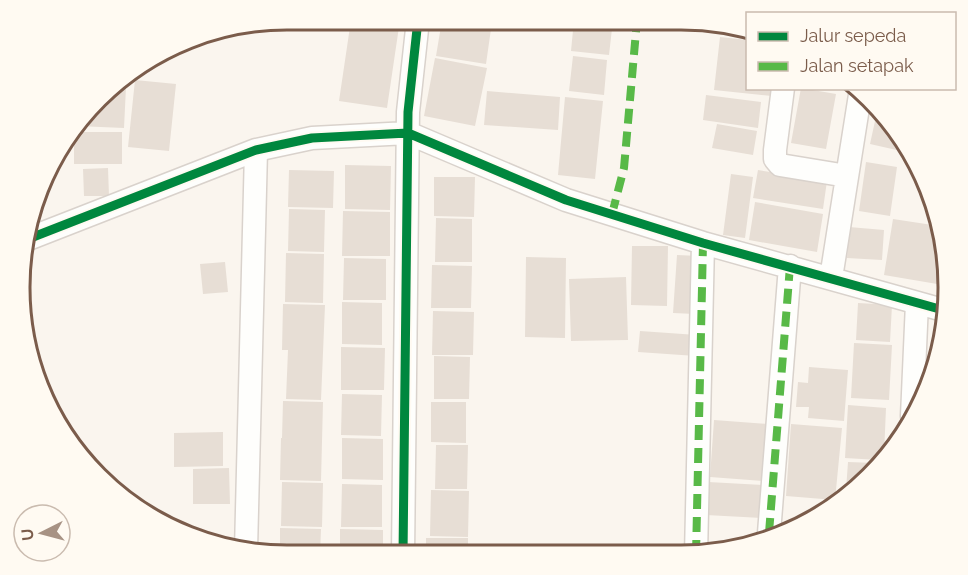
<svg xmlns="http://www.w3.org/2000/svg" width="968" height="575" viewBox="0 0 968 575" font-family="Raleway,sans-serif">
<rect width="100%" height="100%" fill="#faf5ee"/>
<path fill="#e7ded5" d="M351,20H400L387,108L339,101Z
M442,20L492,22L486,64L436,56Z
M574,20H613L609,55L571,51Z
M732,27L748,30V35L731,33Z
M720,37L748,40V88H773L772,96L714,90Z
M573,56L607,60L604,95L569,91Z
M435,58L487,68L475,126L424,116Z
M135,80L176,84L169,151L128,147Z
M113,87H126L124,128L77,126Z
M801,88L836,94L826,149L791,143Z
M487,91L560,97L558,130L484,125Z
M706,95L761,102L758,128L703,120Z
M565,97L603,101L595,179L558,175Z
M877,112L903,139L901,151L870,144Z
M717,124L757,131L753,155L712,148Z
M74,132H122V164H74Z
M866,162L897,167L890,216L859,211Z
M345,165L391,166L390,210L345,209Z
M108,168L109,196H84L83,169Z
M289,170L334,171L333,208L288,207Z
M758,170L827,181L823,209L753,198Z
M731,174L753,177L745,238L723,235Z
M434,177H475L474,217L434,216Z
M755,202L823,214L817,252L749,240Z
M289,209L325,210L324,252L288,251Z
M343,211L390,212V256H342Z
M436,218L472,219V262H435Z
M893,219L939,226L943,236V285L884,275Z
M849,227L884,230L882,260L847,258Z
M632,246H668L667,306L631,305Z
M286,253L324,254L323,303L285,302Z
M677,255L699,256L695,314L673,313Z
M526,257L566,258L565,338L525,337Z
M344,258L386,259V300H343Z
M225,262L228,292L203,294L200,264Z
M432,265L472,266L471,308H431Z
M626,277L628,340L571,341L569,279Z
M342,302L382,303V345L342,344Z
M858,303L892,305L890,342L856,340Z
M283,304L325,305L321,400L286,399L288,350H282Z
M433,311L474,312L473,355H432Z
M640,331L697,335L696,356L638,352Z
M854,343L892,345L889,400L851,398Z
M341,347L385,348L384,390H341Z
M434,356L470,357L469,399H434Z
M809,367L848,370L844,421L808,418L809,407H796L798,382L808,383Z
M342,394L382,395L381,436L341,435Z
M283,401L323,402L321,481L280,480L281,438L309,439L282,438Z
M431,402H466V443L431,442Z
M848,405L886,408L884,455L878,460L845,458Z
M714,420L767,424L763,481L710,477Z
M791,424L842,428L835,500L786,496Z
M223,432V466L174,467V433Z
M342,438L383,439V480L342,479Z
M436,445H468L467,489H435Z
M848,462L875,463L846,490Z
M229,468L230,504H193V469Z
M282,482L323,483L322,527L281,526Z
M708,482L763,485L762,518L706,515Z
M342,484L382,485V527H341Z
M431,490L469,491L468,537L430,536Z
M280,528L321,529L320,555H280Z
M340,529L383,530V555H340Z
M426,538H468V555H426Z"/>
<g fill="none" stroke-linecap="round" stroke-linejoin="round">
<defs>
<path id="street" d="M783,88L775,150V159L780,165L847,176
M28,239L256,150L312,138L408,133L566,200L703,243L943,310
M831,278L860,95
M912,416L917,303
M769,533L790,266
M246,550L256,150
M403,555L408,112L418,20
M696,555L703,243"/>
</defs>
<use href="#street" stroke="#d9d2cc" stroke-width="25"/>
<use href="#street" stroke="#fefefc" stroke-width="22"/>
<path stroke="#58b947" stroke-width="8" stroke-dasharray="15 8" stroke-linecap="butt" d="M612,214L624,168L637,20
M769,533L790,266
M696,555L703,243"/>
<defs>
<path id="cycleway" d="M28,239L256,150L312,138L408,133L566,200L703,243L943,310
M403,555L408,112L418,20"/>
</defs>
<use href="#cycleway" stroke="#fffaf2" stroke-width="13"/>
<use href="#cycleway" stroke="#00873e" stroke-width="9"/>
</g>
<path d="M0 0H968V575H0ZM287 30H681A257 257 0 0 1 938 287V288A257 257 0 0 1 681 545H287A257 257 0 0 1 30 288V287A257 257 0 0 1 287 30Z" fill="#fffaf2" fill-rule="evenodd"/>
<path fill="none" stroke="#7b5c4b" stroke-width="3" d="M287 30H681A257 257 0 0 1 938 287V288A257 257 0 0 1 681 545H287A257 257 0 0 1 30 288V287A257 257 0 0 1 287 30Z"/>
<rect x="746" y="12" width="210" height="78" fill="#fffaf2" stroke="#cabbaf" stroke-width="1.5"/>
<rect x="758" y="32" width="30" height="9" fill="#00873e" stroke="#cabbaf" stroke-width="1.5"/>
<text x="800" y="42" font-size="18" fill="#7b5c4b">Jalur sepeda</text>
<rect x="758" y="62" width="30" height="9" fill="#58b947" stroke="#cabbaf" stroke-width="1.5"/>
<text x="800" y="72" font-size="18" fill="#7b5c4b">Jalan setapak</text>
<g transform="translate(42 533) rotate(264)"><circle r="28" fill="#fffaf2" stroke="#cabbaf" stroke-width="1.5"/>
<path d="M0-4.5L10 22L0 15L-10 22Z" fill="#a79284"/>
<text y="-9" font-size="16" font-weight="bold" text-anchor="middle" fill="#7b5c4b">U</text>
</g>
</svg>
